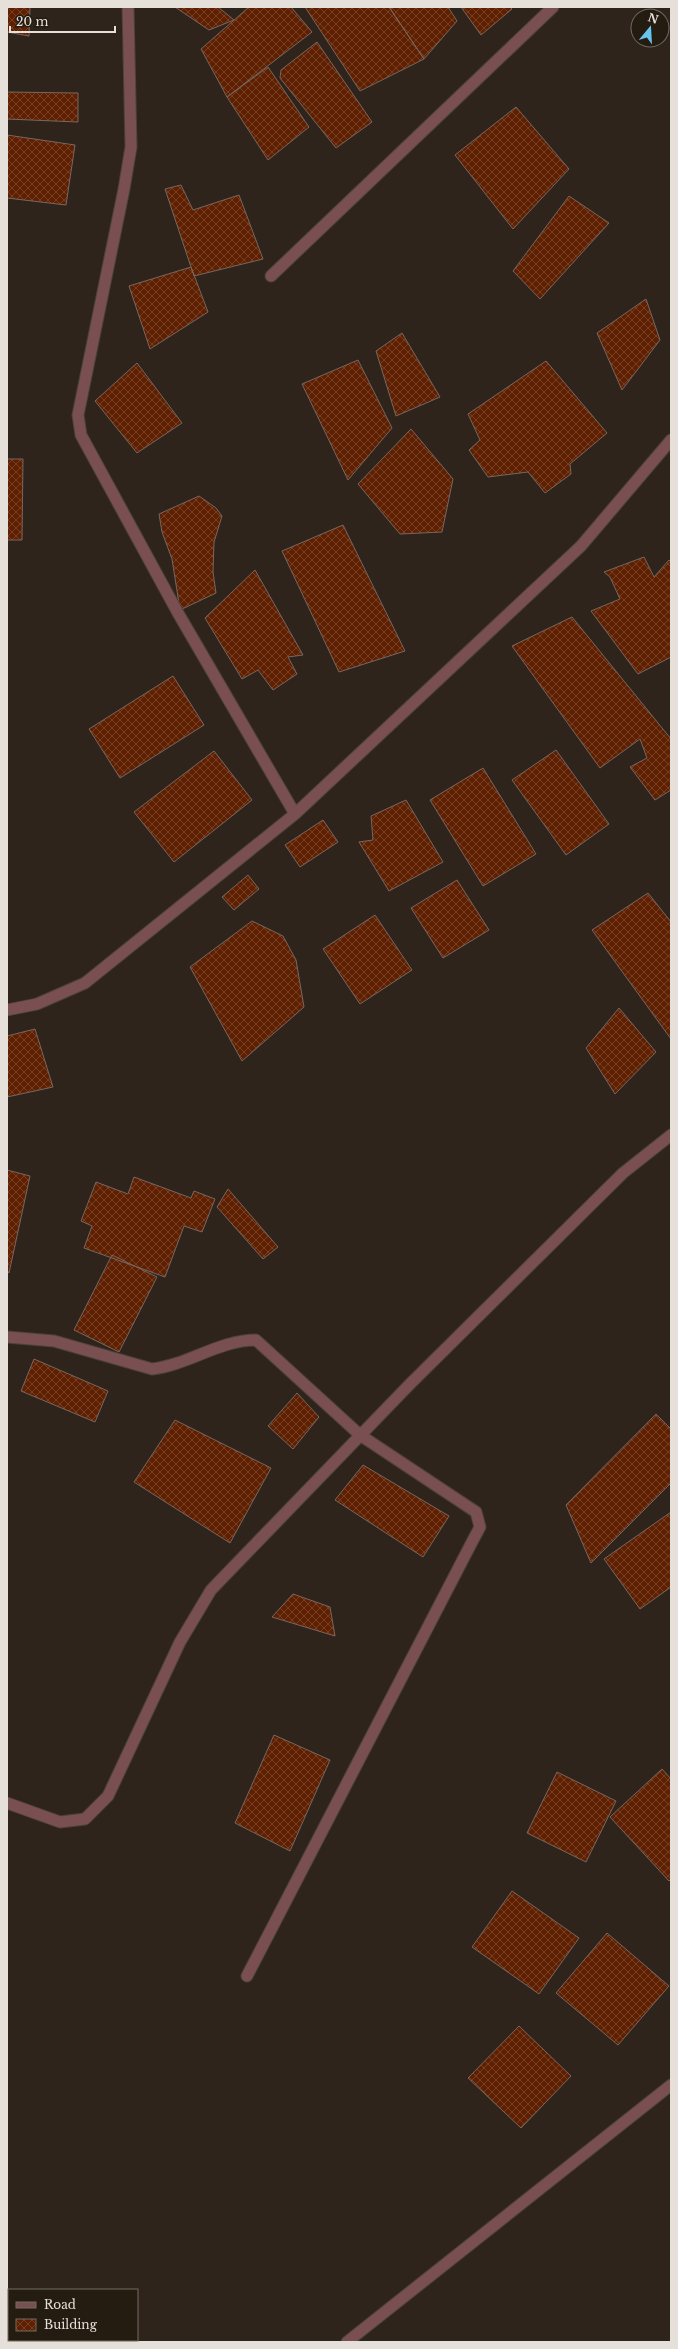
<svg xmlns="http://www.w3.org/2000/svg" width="678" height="2349" viewBox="0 0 678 2349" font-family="'Libre Baskerville',serif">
<defs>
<pattern id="building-cross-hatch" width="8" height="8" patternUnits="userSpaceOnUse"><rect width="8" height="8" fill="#5e2001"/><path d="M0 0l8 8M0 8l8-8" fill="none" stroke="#754025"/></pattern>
</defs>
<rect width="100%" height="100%" fill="#2e241b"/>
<path fill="url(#building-cross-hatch)" stroke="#776761" d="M7,7H30L29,36L7,32Z
M175,7H218L234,20L209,30Z
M249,7H291L312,32L227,97L201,49Z
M305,7H389L424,59L360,91Z
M389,7H448L457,21L424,59Z
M461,7H510L512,9L481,35Z
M317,42L372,122L336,148L280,78L281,70Z
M268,67L309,127L268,160L227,97Z
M7,92L78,93V122L7,119Z
M516,107L569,169L513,229L455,155Z
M7,135L75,145L66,205L7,198Z
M181,185L193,210L239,195L263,259L194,276L165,189Z
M569,196L609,223L540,299L513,271Z
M191,267L208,312L150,349L129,286Z
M646,299L660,340L622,390L597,333Z
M402,333L440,397L396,416L376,351Z
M358,360L392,428L348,480L302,384Z
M546,361L607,433L570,464L571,474L545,493L528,472L488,477L469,450L480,440L468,414Z
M137,363L182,423L137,453L95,401Z
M411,429L453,479L442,532L400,534L358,484Z
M7,459H23L22,540H7Z
M199,496L216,508L222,516L214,542L213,572L216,593L180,610L172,559L162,532L159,514Z
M343,525L405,651L339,672L282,551Z
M644,557L654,577L669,560L671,562V657L638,674L591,611L620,599L610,577L604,572Z
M255,570L303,655L288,657L297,674L273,690L258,670L242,679L205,618Z
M572,617L671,739V790L655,800L630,767L647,758L640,739L600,768L512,646Z
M173,676L204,725L120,778L89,729Z
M556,750L609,824L566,855L512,780Z
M214,751L252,800L174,862L134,812Z
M483,768L536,854L483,886L430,800Z
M406,800L443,862L389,891L359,842L373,840L371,816Z
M323,820L338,842L300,867L285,845Z
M248,875L259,889L234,910L222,897Z
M457,880L489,930L443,958L411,908Z
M648,893L671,922V1039L592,930Z
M375,915L412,970L360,1004L323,949Z
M252,921L283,936L296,960L304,1007L242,1061L190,967Z
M619,1008L656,1052L615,1094L586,1048Z
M35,1029L53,1087L7,1097V1036Z
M7,1170L30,1176L9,1273L7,1271Z
M134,1177L191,1198L194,1191L215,1199L202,1232L184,1226L165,1277L84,1248L92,1226L81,1221L96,1182L128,1194Z
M228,1189L278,1247L263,1259L217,1207Z
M112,1255L157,1277L119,1352L74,1330Z
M34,1359L108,1391L95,1422L21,1391Z
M297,1393L319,1417L293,1449L268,1426Z
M656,1414L671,1429V1483L591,1563L566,1505Z
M175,1420L271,1468L230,1543L134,1482Z
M363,1465L449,1516L423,1557L335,1500Z
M671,1512V1587L640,1609L604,1559Z
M293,1594L330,1607L335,1636L272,1617Z
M274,1735L330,1760L290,1851L235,1823Z
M662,1769L671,1779V1879L669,1881L610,1817Z
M557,1772L616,1801L586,1862L527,1833Z
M512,1891L579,1938L539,1994L472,1947Z
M607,1933L669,1986L618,2045L556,1993Z
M519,2026L571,2076L521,2128L468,2078Z"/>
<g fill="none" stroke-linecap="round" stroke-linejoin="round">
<defs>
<path id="minor" d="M128,7L131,147L124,189L78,415L81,435L178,613L295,814
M271,276L553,7
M7,1010L37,1004L85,983L295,814L581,546L671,440
M7,1337L54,1341L152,1369C188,1365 219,1340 256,1340L360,1435L476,1512L480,1527L472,1542L247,1976
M7,1803L60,1822L85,1819L108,1796L180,1642L211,1590L409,1385L623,1173L671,1135
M347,2342L671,2085"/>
</defs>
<use href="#minor" stroke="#4b423a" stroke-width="13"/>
<use href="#minor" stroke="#794f51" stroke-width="11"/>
</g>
<rect width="678" height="2349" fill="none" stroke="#e6e0da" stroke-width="16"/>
<rect x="8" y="2289" width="130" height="52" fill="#241b11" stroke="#726a61"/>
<rect x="16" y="2302" width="20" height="6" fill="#794f51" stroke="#726a61"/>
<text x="44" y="2309" font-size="12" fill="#e6e0da">Road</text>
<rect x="16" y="2319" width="20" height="12" fill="url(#building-cross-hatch)" stroke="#726a61"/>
<text x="44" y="2329" font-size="12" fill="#e6e0da">Building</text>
<g transform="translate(650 28) rotate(18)"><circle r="19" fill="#241b11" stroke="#726a61"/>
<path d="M0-3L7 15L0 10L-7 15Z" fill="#67c4ef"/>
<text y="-6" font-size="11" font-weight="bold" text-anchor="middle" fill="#e6e0da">N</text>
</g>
<path d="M10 26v6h105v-6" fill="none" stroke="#e6e0da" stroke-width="2"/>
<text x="16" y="26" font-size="12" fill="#e6e0da" stroke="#241b11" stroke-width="3" paint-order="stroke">20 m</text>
</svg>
